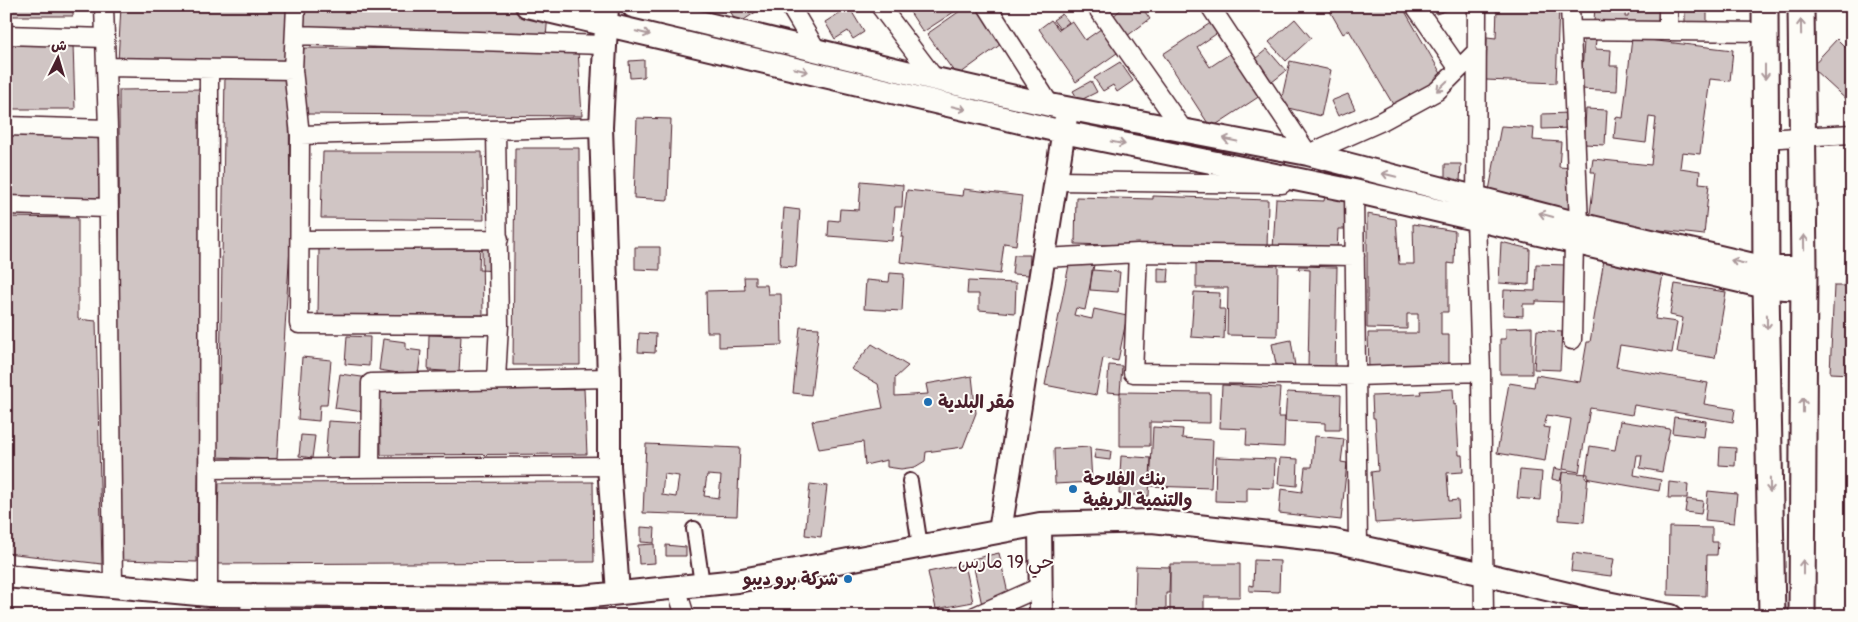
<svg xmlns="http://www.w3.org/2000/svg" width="1858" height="622" viewBox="0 0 1858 622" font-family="Pangolin,'Playpen Sans Arabic',sans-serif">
<rect width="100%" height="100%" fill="#fdfcf7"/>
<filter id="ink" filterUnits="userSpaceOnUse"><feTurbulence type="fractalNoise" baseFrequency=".02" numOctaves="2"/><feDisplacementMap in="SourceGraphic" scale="10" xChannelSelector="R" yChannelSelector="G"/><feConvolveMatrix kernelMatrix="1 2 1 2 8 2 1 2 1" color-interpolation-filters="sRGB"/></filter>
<g filter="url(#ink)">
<path fill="#d0c5c4" stroke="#4a1f2b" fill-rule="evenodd" d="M6,6H73V16H6Z
M121,6H287V61L118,62Z
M303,6H502L548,13L546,38L302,31Z
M727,6H758L760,9L738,24Z
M906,6H963L923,32Z
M967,6H982L1004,42L957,76L927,34Z
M1125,6H1141L1150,19L1127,36L1112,17Z
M1327,6H1402L1443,77L1394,106L1349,30L1343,34Z
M1433,6H1457V7L1436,14Z
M1497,6H1559L1556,83L1486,80L1487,37L1496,38Z
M1595,6H1626L1625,17H1628L1629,6H1659L1658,23L1594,21Z
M1685,6H1747V11H1707V27H1685Z
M849,7L864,32L853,39L848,31L835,39L825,22Z
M1062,14L1069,22L1060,29L1053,20Z
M1295,19L1311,38L1286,61L1269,42Z
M1051,20L1059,30L1072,21L1085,40L1108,24L1124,48L1076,82L1039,29Z
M1212,22L1219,32L1197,47L1210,67L1237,49L1263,94L1211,128L1163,54Z
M1632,38L1733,50L1730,81L1710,79L1700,154L1682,152L1680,168L1700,171L1699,183L1709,184L1704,235L1589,222L1595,172H1591L1593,159L1651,165L1656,118L1649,117L1646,143L1614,139L1616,117L1623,118Z
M1837,39L1846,48L1852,42V105L1811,67Z
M1584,40H1596L1595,49L1611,50L1610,66H1618L1617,91L1581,89Z
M6,43L73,44L75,109H6Z
M304,48L578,50L582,116L305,114L300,69Z
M1267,49L1286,71L1267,86L1249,64Z
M644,60V77L630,78L629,61Z
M1290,61L1331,70L1321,116L1280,106Z
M1120,62L1133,81L1117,92L1113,85L1103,91L1094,78Z
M225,74L289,76L290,247L277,459L213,457V384H220Z
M1091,81L1097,92L1079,101L1073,91Z
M203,89L197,562L120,560L119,90Z
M1348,94L1355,109L1338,116L1331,101Z
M1586,109L1607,110L1605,145L1584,144Z
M1570,113V128L1542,129V114Z
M637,118L671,119L668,200L634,198Z
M1501,126L1534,128L1533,140L1561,142L1559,167L1573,168L1570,211L1488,196Z
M6,132L98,133L101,198H6Z
M515,148H579L580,365H513Z
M323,152H482L484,220L321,218Z
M1445,164H1461L1460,182L1445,181Z
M861,181L903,185L902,207H895L892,241L828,236L829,220L839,221L840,209L859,210Z
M964,189L1022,196L1016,245L1004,243L1000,274L900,262L903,237H901L907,190L963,196Z
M1325,195L1350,197L1349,229H1338L1337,252L1273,249L1276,199L1324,201Z
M1153,196L1268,200L1267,250L1075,244L1076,197L1153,199Z
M784,208L800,210L796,267L780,266Z
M1367,214L1396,219L1399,264H1414L1413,224L1455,231L1454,264L1448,263V312H1441V335H1449V370H1369L1368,333H1418V314H1407V329L1367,328Z
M6,217L78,218V319L96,321L102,564L6,553Z
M480,242L499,243L498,271L479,270Z
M1501,242L1530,249L1529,285L1499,283Z
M635,247H660V270L635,269Z
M319,249H482L483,315H318Z
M1014,255H1030L1029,275L1012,274Z
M1070,260L1094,265L1085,310L1076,308L1074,315L1092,319L1094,309L1127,316L1118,361L1103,358L1096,395L1045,385Z
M1604,260L1664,269L1655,319L1677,322L1672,353L1620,345L1616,367L1708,383L1704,404L1735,409L1733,422L1634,405L1632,415L1590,408L1579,472L1563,469L1571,419L1547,415L1544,427L1550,428L1545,461L1497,453L1509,383L1534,387L1536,375L1580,382L1587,342H1590Z
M1196,264L1278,265L1277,336L1227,335L1228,288H1196Z
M1536,264L1566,265L1565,302L1536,301V304H1523V316L1503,315L1504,290L1535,291Z
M1299,266L1337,267L1335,368L1308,367L1310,270L1298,269Z
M1158,268L1169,269L1168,282H1158Z
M1092,270L1120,272L1118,292L1090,290Z
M890,273L904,274L902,311L864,309L866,280L889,282Z
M1845,276H1852V374L1830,373L1834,286H1844Z
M744,277H755V285H767L768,294H781L782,345L719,347V332H707L706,291L745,290Z
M968,281L1016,283L1015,313L979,310V294H967Z
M1675,284L1726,292L1715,358L1677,352L1683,318L1670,315Z
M1194,292L1220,293L1219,309H1225L1224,339L1191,337Z
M800,327L819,328L811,395L793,393Z
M1532,327V374H1500V339H1506V328Z
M1537,330L1562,332L1560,370L1534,369Z
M639,333L656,334L655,353L638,352Z
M429,335L461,336L459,372L428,370Z
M347,336L370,337L369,366L345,364Z
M383,339L406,342V349L421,351L418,376L379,370Z
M1291,340L1295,366L1277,369L1272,344Z
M872,344L908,366L895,378V396L928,394L926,384L972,376L976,413L963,447L926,452L925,461L915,467L901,469L887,467V460L865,465L863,442L819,449L812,421L883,408L878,384L851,369Z
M302,357L331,360L327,405H320L319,421L298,419Z
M1109,365L1122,366L1120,393L1107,392Z
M340,374L369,378L364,412L335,408Z
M1222,385L1280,388L1278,417H1285L1284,447L1246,445L1247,429L1220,428Z
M584,389L587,454L381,455L380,391Z
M1453,389L1454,405L1456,404L1459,455H1462L1463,472L1447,473L1449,501L1458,500L1459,518L1375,523L1371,472L1378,471L1375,418H1373L1372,396L1421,394L1420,391Z
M1120,392L1210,393V423L1150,422V446H1120Z
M1287,392L1341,395L1340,430H1325V423L1285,421Z
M1674,417L1706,421L1704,437L1672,433Z
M328,421L378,424L375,466L325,463Z
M1620,421L1670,429L1662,472L1640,468L1642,455H1637L1634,475L1661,480L1659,491L1585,478L1590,446L1615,450Z
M1153,427L1183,429L1182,438L1213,440L1211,488L1150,486Z
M301,435L315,436L312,458L299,456Z
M1315,436L1344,439L1341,462L1347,463L1341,520L1279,513L1281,489L1302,492L1305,467H1312Z
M646,444L740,448L737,516L643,513ZM664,474L679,476L676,497L662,495ZM707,475L721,476L719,498L704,496Z
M1090,447L1092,482L1055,484L1054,449Z
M1720,447L1736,448L1735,466L1719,465Z
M1096,449L1111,451L1110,460L1094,458Z
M1121,456L1151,458L1149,496L1119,494Z
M1216,457L1275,459L1274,488L1247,487V502L1215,501Z
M1280,458L1298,459L1297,486L1278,484Z
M1554,468L1563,470L1560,481L1552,479Z
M1520,470L1542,472L1540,500L1517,498Z
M1562,472L1588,474L1584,522L1559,520Z
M593,482L594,562L216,564L219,483Z
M1669,482L1688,484L1687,498H1668Z
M810,484L827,486L821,537L805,535Z
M1708,491L1737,494L1734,523L1705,520Z
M1687,499L1703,501L1701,514L1685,512Z
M641,527L655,528L654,543L641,542Z
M1669,527L1712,528V542H1718L1717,555H1707L1706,596L1668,595Z
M654,544L655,563L639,564L638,545Z
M666,545L686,547V556H666Z
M999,553L1009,598L982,605L972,559Z
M1573,553L1614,559L1611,576L1571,571Z
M1254,560L1280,561L1279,592L1249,591V585L1253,586Z
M965,564L973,602L936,609L928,572Z
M1170,564H1240V597H1204V616H1170Z
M1136,566L1170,567L1169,593H1166V616H1143V611H1135Z"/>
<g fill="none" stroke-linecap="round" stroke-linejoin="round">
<defs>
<path id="pedestrian" d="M910,481L920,546
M694,529L702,584"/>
<path id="minor" d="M104,6L108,129L113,586
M790,6L817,51
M880,6L935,79
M987,6L1050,105
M1096,6L1184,131
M1210,6L1308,154L1380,122L1437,91L1477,51
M1415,6L1459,69
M1477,6L1476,219L1481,372L1484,616
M1570,6L1579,224
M1571,30L1765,32
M1668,31V6
M6,35L105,38
M295,35L604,45
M106,67L293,70L296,6
M293,70L300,135L299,324L499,325
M6,126L108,129
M300,135L601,127
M1765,139L1852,134
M1057,181L1282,184
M1354,191L1358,546
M6,205L108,208
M300,240L499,239
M1138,253L1133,373L1356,376L1481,372
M1044,258L1138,253L1355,256
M1572,340L1574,242
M496,379L499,325L496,130
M370,468L371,383L609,378
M208,469L609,466
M676,587L685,616
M208,595L209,69
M503,616V597
M975,616L1040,587"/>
<path id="tertiary" d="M527,6L1063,132L1354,191L1766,287L1803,289
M607,6L601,127L609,378V466L618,593
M633,6L935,79L1050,105L1308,154L1579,224L1766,268H1804
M1040,524L1041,616
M1000,531L1066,117
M6,576L208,595L582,597L737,581L1040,524L1152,521L1334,541L1484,574L1597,601L1671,616
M252,616L253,595"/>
<path id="secondary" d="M1765,6L1766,287L1772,616
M1801,6L1804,268L1802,616"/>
</defs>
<use href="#pedestrian" stroke="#4a1f2b" stroke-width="18"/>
<use href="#minor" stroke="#4a1f2b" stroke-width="21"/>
<use href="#tertiary" stroke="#4a1f2b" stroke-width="26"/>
<use href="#secondary" stroke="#4a1f2b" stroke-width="29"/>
<use href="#pedestrian" stroke="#fdfcf7" stroke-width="14"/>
<use href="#minor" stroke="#fdfcf7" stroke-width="18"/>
<use href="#tertiary" stroke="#fdfcf7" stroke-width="22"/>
<use href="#secondary" stroke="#fdfcf7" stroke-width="25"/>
</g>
<defs><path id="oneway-shaft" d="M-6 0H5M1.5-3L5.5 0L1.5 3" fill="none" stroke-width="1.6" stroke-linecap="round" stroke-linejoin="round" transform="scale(1.25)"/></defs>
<g stroke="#ac999b">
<use href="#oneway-shaft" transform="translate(1801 27) rotate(-91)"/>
<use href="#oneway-shaft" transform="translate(643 33) rotate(13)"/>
<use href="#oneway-shaft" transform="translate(801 70) rotate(13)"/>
<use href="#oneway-shaft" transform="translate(1765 72) rotate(90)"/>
<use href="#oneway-shaft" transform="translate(1442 86) rotate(136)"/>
<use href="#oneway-shaft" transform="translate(959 108) rotate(13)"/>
<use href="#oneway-shaft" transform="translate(1230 140) rotate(-169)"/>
<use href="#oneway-shaft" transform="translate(1118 143) rotate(12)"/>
<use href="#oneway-shaft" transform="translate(1389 175) rotate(-166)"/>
<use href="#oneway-shaft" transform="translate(1546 215) rotate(-165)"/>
<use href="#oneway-shaft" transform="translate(1804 242) rotate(-91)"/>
<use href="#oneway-shaft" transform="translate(1738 262) rotate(-167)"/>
<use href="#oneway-shaft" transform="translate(1767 322) rotate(89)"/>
<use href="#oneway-shaft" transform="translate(1803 405) rotate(-90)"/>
<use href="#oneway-shaft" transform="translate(1770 485) rotate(89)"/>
<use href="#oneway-shaft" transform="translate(1803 567) rotate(-90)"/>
</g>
</g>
<g fill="#1f6fb2" stroke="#fdfcf7" stroke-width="2">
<circle cx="928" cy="402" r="5"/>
<circle cx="1073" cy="489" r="5"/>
<circle cx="848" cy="579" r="5"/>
</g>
<g text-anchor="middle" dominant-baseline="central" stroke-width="4" stroke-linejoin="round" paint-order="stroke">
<g font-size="18" font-weight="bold" fill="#4a1f2b" stroke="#fdfcf7" text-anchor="start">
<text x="938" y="402">مقر البلدية</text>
<text x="1083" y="479">بنك الفلاحة<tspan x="1083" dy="21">والتنمية الريفية</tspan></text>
<text x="838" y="579" text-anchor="end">شركة برو ديبو</text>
</g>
<g font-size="19" fill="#4a1f2b" stroke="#fdfcf7">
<text x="1006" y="562">حي 19 مارس</text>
</g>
</g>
<rect width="1858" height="622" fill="none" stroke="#fdfcf7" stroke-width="25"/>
<rect x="12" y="12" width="1833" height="597" fill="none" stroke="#4a1f2b" stroke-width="2" filter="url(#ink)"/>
<g transform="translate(58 58) rotate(5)" stroke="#fdfcf7" stroke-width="4" paint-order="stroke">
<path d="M0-4L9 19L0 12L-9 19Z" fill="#4a1f2b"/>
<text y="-8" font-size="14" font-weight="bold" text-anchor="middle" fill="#4a1f2b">ش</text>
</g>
</svg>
